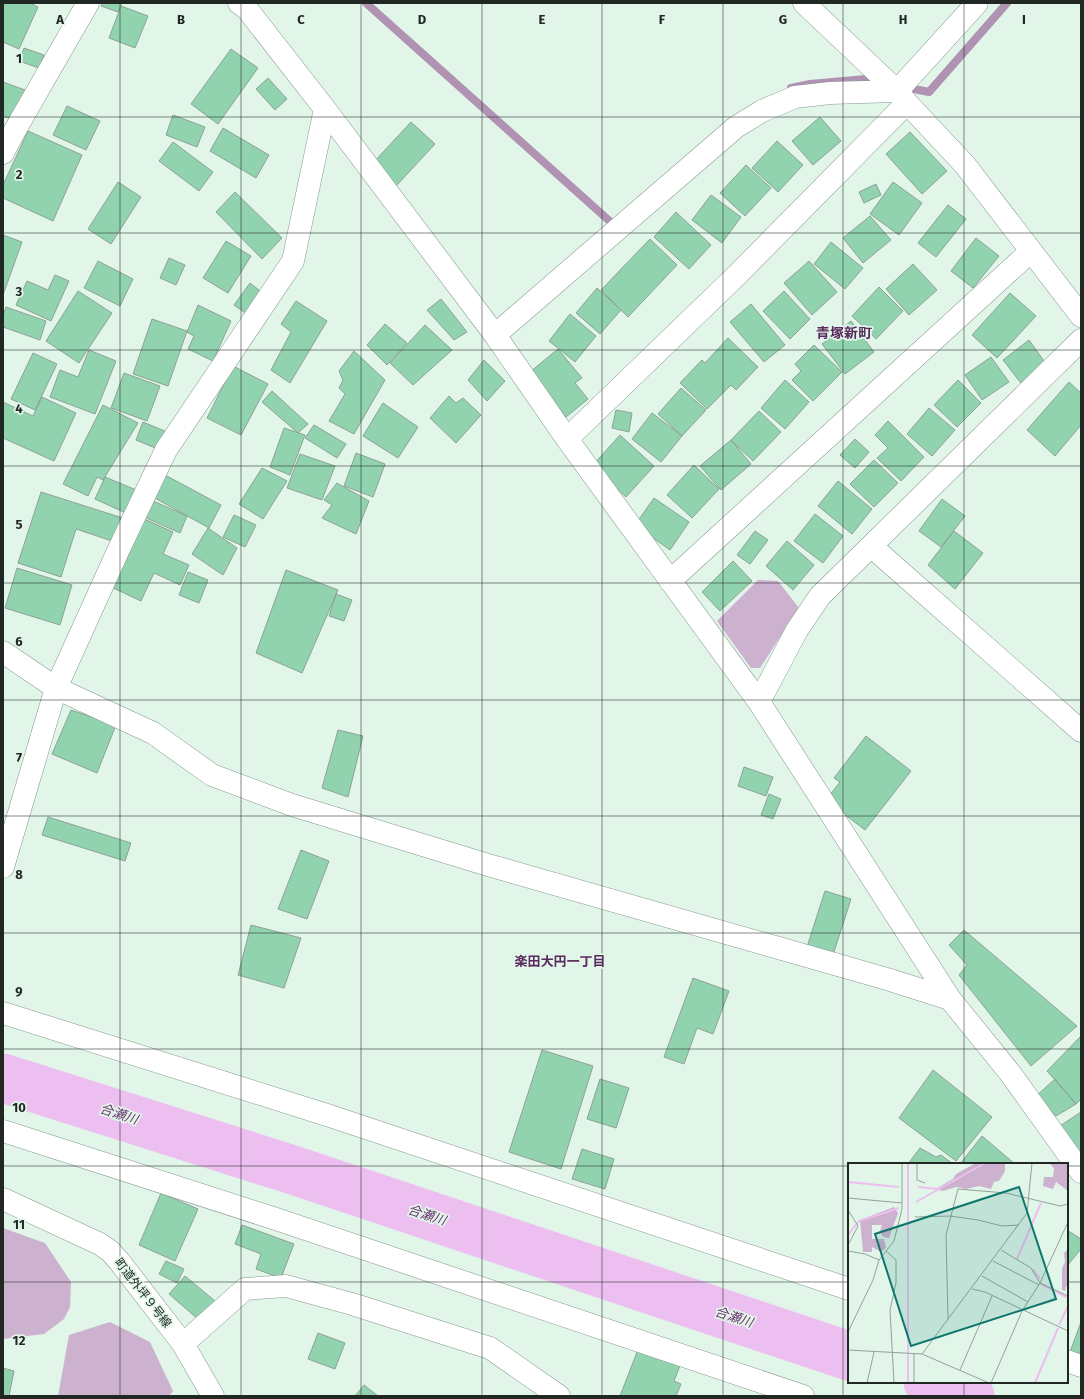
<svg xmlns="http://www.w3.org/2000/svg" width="1084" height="1399" viewBox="0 0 1084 1399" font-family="'Fira Sans','Noto Sans JP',sans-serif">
<rect width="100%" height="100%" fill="#e1f5e9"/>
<path fill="#cdb2cf" d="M758,580L778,581L799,608L760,668H751L717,621Z
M3,1228L45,1243L71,1282L70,1307L64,1319L44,1334L3,1339Z
M110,1322L150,1342L173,1391L169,1396H58L69,1335Z"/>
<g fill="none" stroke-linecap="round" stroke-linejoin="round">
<path stroke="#b092b3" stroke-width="8" d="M366,3L614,225L617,223
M904,87L929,92L1007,3
M791,88L810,84L866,79L879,82"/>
<path stroke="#edbff0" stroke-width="49" d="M3,1078L293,1170L849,1356
M928,1382L970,1396"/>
</g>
<path fill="#92d3af" stroke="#8ea196" d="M3,3H30L38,7L19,49L3,42Z
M103,3H122L118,12L101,6Z
M121,6L148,16L135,48L109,38Z
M24,48L44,55L39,68L19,61Z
M231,49L258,68L218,124L191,104Z
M268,78L287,99L275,110L256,89Z
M3,82L25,90L14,120L3,116Z
M67,106L100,121L86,150L53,135Z
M173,115L205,127L197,147L166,135Z
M820,117L841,141L813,165L792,141Z
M411,122L435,144L396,186L372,164Z
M223,128L269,155L256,178L210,151Z
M28,131L82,155L53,221L3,198V185Z
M910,132L947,171L922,194L886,154Z
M777,141L803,165L778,192L752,168Z
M173,142L213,172L199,191L159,161Z
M746,165L771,188L745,216L720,193Z
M118,182L141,197L111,244L88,229Z
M893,182L922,203L899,235L870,214Z
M876,184L881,195L864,203L859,192Z
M235,192L282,238L262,259L216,212Z
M711,195L741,217L722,243L692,220Z
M948,205L966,219L936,257L918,243Z
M676,212L711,245L689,269L654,237Z
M870,216L891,240L863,263L843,238Z
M3,235L22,242L3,295Z
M976,238L999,256L973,288L951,271Z
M650,239L677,265L628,317L601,290Z
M226,241L251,256L228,293L203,278Z
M831,242L863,268L845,289L814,264Z
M169,258L185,265L176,285L160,278Z
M98,261L133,279L120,306L84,288Z
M809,261L837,292L812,315L784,283Z
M913,264L937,290L909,315L886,289Z
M55,275L69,281L51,321L16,305L27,281L48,290Z
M250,283L264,294L248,315L234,305Z
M879,287L903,311L876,339L852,316Z
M597,288L621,310L600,334L576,313Z
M78,291L112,313L79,363L46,341Z
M784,291L810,319L790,339L763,311Z
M1010,293L1036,316L997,358L972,335Z
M441,299L467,332L454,340L427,310Z
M296,301L327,321L290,383L271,370L291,332L281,324Z
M751,304L785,345L764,362L730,322Z
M198,305L231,321L213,361L188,349L194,336L187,332Z
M6,307L46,321L40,340L3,327V316Z
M570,314L596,336L575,362L549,341Z
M152,319L187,331L168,386L133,374Z
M851,321L874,352L845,374L822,344Z
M385,324L407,343L387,365L367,345Z
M425,325L452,350L413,385L390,363Z
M728,338L758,367L736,390L731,385L707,409L680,383L702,360L705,363Z
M1029,340L1049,368L1024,387L1003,360Z
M814,345L842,372L813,401L792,380L801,371L795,364Z
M558,349L582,378L575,383L588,399L566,417L530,372Z
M89,350L116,361L95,414L50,397L60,370L78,377Z
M354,351L385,380L354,434L329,421L345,394L339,388L343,380L339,371Z
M33,353L57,364L35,410L11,399Z
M991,357L1009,382L982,400L965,375Z
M484,360L505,381L487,401L468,380Z
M233,366L268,384L241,435L207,418Z
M124,373L160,386L147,421L111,408Z
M785,380L809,402L785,429L761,408Z
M958,380L981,403L957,427L934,405Z
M1069,382L1081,393V425L1055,456L1027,430Z
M681,388L706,410L682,436L658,414Z
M272,391L308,424L298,433L262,402Z
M449,396L456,403L463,398L481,415L456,443L430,418Z
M42,397L76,413L54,461L3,438V402L33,416Z
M383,403L418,427L398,458L363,436Z
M103,405L138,423L103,480L97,477L88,496L63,484Z
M929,408L955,430L932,456L907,434Z
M616,410L632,413L629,432L612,428Z
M759,411L781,432L753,461L731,440Z
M652,413L682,436L661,462L632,439Z
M888,421L924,457L901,481L877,458L888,448L875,435Z
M143,422L172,434L165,452L136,440Z
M314,425L346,444L337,458L305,438Z
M284,428L305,435L290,475L270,467Z
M620,435L654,466L626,497L592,466Z
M855,439L869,452L855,468L840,455Z
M731,440L751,464L721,490L700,466Z
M356,453L385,464L373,497L344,486Z
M300,454L335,466L322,500L287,488Z
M874,460L898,483L874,507L850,484Z
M694,465L719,489L692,518L667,495Z
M262,468L287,481L263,519L239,504Z
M165,475L221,505L209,528L153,497Z
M105,477L141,492L130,515L95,499Z
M838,481L872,509L852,534L818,506Z
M337,483L369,501L356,534L322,518L332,505L324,500Z
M41,492L129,520L121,544L76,529L61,577L18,563Z
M654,498L689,522L670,550L635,525Z
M942,499L965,516L941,547L919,531Z
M151,500L187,516L180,533L144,517Z
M815,514L843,536L823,563L794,541Z
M234,515L256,525L245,547L223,537Z
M142,518L173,532L163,554L189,565L180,585L154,573L141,601L111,587Z
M208,528L237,548L223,575L192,554Z
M755,531L768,540L750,564L737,555Z
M954,531L983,553L955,589L928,565Z
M787,541L814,565L793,590L766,566Z
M733,561L752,581L720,611L702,592Z
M17,568L72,585L60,625L5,608Z
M286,570L338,590L302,673L256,653Z
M188,572L208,580L199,603L179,595Z
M336,594L352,600L344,621L329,616Z
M71,710L116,725L97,773L52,754Z
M338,730L363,736L348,797L322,788Z
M866,736L911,771L865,830L826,800L840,782L834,778Z
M744,767L773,777L766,796L738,786Z
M769,794L781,799L773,819L761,815Z
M48,817L131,843L125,861L42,835Z
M301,850L329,861L307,919L278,909Z
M825,891L851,899L832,958L806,950Z
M251,925L301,938L284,988L238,975Z
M964,930L1077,1026L1031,1066L959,975L967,965L949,945Z
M693,978L729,991L713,1034L697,1028L684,1064L664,1057Z
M1081,1036V1099L1076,1104L1047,1071Z
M542,1050L593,1066L561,1169L509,1152Z
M933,1070L992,1117L956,1161L899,1118Z
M600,1079L629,1088L616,1128L587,1119Z
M1055,1079L1076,1104L1056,1116L1035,1097Z
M1081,1112V1153L1060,1126Z
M982,1136L1015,1164H960Z
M920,1148L936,1157L941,1155L953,1164H908Z
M582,1149L614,1159L605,1189L572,1179Z
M161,1193L198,1209L175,1261L139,1245Z
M242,1225L294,1244L281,1278L256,1269L261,1254L235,1244Z
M1067,1230L1081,1239V1249L1067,1266Z
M166,1261L184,1269L177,1283L159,1274Z
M185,1276L215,1301L199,1320L169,1294Z
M1081,1322V1356L1070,1352Z
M318,1333L345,1343L335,1369L308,1359Z
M639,1347L681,1363L674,1381L681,1384L676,1396H620Z
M3,1368L14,1371L9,1396H3Z
M364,1385L378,1396H355Z"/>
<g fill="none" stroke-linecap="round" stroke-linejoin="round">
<defs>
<path id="minor" d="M239,3L247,9L325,109L495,335L567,439L759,702L950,999L1010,1073L1081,1172
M804,3L897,91L907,103L965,165L1081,316
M3,153L15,130L88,3
M495,335L736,127L762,111L795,97L830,93L897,91L977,3
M567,439L737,275L907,103
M871,546L1081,731
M670,581L1030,252
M3,652L56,688L153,733L212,775L292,805L488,865L887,979L950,999
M759,702L797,630L820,596L1081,340
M3,867L56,688L118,551L166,450L293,261L325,109
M3,1013L327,1115L849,1289
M3,1131L276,1219L803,1396
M3,1199L100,1244L110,1251L119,1261L183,1344L213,1396
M183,1344L245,1289L286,1286L352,1304L490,1348L559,1396
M1067,1361L1081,1366"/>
</defs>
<use href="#minor" stroke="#86988e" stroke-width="23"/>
<use href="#minor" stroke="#fff" stroke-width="22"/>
</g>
<path fill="none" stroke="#212824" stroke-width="1" stroke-opacity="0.55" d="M120,3V1396M241,3V1396M361,3V1396M482,3V1396M602,3V1396M723,3V1396M843,3V1396M964,3V1164M3,117H1081M3,233H1081M3,350H1081M3,466H1081M3,583H1081M3,700H1081M3,816H1081M3,933H1081M3,1049H1081M3,1166H849M1067,1166H1081M3,1282H849M1067,1282H1081M964,1382V1396"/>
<g text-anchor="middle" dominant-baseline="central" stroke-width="3.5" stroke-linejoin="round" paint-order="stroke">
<g font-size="12" fill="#212824" stroke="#e1f5e9">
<text transform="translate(143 1293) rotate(52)">町道外坪９号線</text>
</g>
<g font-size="13" font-weight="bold" fill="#58295c" stroke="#e1f5e9">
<text x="560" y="961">楽田大円一丁目</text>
</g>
<g font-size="13" font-style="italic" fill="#67316c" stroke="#e1f5e9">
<text transform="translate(119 1114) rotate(18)">合瀬川</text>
<text transform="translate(427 1215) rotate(18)">合瀬川</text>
<text transform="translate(734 1317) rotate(18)">合瀬川</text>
</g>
<g font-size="14" font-weight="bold" fill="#58295c" stroke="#e1f5e9">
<text x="844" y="333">青塚新町</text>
</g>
</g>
<g transform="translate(848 1163)">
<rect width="220" height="220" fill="#e1f5e9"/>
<path d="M128,0H157V8L151,18L146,19L143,26L131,23L118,26L108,24L95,28L88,26L105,16L108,11ZM201,0H220V28L208,19L205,26L195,23L196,14H205L206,5ZM46,44L50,50L41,75L35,74L32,68L34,62H24V76H36L38,85L33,89L24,84V89H15L12,57ZM220,86V118L217,128L214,127V105L217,99L216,90Z" fill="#cdb2cf"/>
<path fill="none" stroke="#edbff0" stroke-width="2" d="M0,19L51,24M70,24L90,26M68,39L137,0M0,72L11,58L51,45M169,96L193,40M185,106L192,116M193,121L220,135M211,162L220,143M60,220V0M187,220L210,165"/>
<path fill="none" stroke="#94a39a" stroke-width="1" d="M69,0V17L77,20M0,35L54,40M0,47L10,63L0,82M67,54L102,53L130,57L154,63L171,62M153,87L183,105L192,120L220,133M0,88L17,91L31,97M38,88L48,97V120L42,147L46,220M145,98L191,122M134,113L180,139M124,126L137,129L220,168M100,156L98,72L110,26L158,30L212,43L220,41M0,169L25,117L31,97L46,78L54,46V0M0,187L74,191L141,220M66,190V220M74,191L179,50L184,0M112,207L144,133M19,220L26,189M143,220L174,148L192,120L220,59"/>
<path fill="#0f766e" fill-opacity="0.15" stroke="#0f766e" stroke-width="2" d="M171,24L208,136L63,183L27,71Z"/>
<rect width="220" height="220" fill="none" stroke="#212824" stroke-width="2"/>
</g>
<g font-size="13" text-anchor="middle" font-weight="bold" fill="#212824" stroke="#e1f5e9" stroke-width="3.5" stroke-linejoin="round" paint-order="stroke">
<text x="60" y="24">A</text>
<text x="181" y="24">B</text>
<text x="301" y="24">C</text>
<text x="422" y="24">D</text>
<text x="542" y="24">E</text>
<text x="662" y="24">F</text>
<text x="783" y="24">G</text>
<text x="903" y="24">H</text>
<text x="1024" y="24">I</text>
<text x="19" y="63">1</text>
<text x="19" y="179">2</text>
<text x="19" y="296">3</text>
<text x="19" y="413">4</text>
<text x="19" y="529">5</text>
<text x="19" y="646">6</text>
<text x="19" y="762">7</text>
<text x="19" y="879">8</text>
<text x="19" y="996">9</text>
<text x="19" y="1112">10</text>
<text x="19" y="1229">11</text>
<text x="19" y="1345">12</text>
</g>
<rect width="1084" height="1399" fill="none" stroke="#212824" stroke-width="8"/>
</svg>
